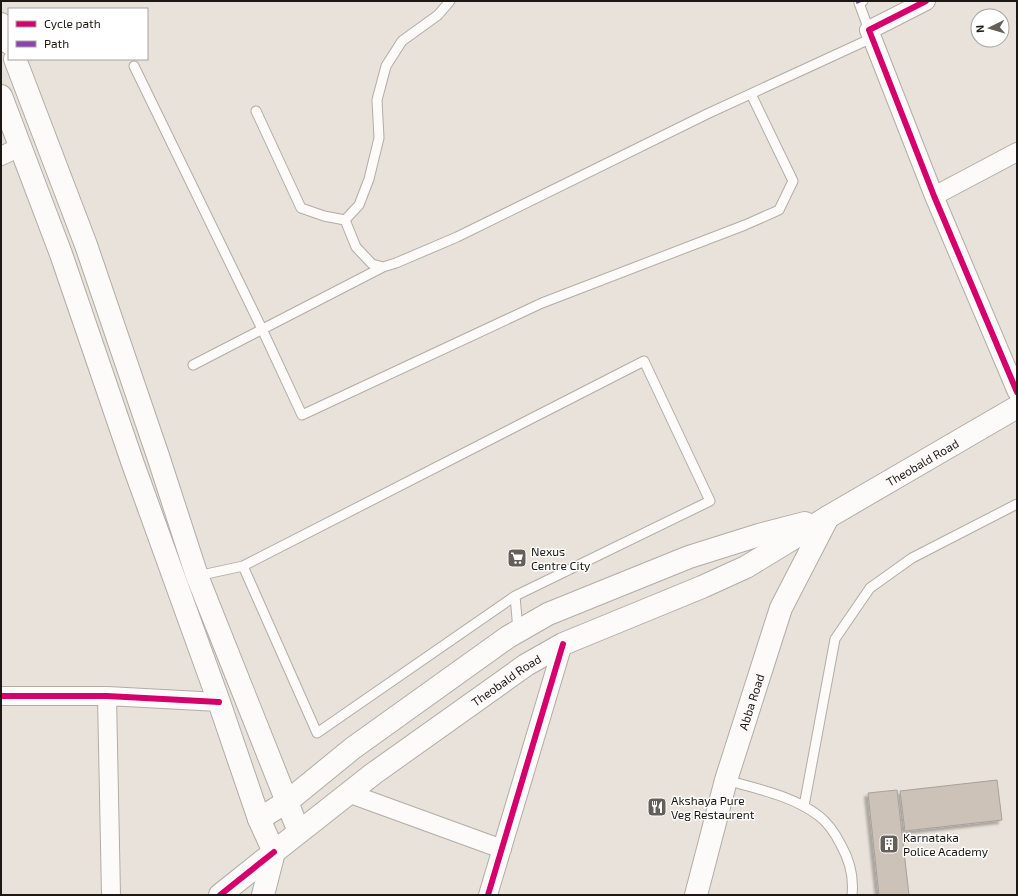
<svg xmlns="http://www.w3.org/2000/svg" width="1018" height="896" viewBox="0 0 1018 896" font-family="'Exo 2',sans-serif">
<defs>
<filter id="shadow"><feDropShadow dx="-3.5" dy="3.5" stdDeviation="1" flood-color="#0004"/></filter>
</defs>
<rect width="100%" height="100%" fill="#e9e2da"/>
<path fill="#ccc2b8" stroke="#a6a19b" filter="url(#shadow)" d="M997,780L1002,820L905,831L900,791Z
M897,790L909,895H879L868,793Z"/>
<g fill="none" stroke-linecap="round" stroke-linejoin="round">
<defs>
<path id="service" d="M450,1L438,15L402,41L386,66L377,100L379,138L369,179L359,205L345,220L356,247L372,264L383,267L396,263L457,237L707,114L872,38
M863,1L859,3L869,30
M134,66L262,329L302,415L542,303L745,225L779,210L793,181L751,94
M256,111L301,208L324,216L345,220
M193,365L383,267
M197,576L243,566L644,361L710,501L515,596L317,733L243,566
M515,596L518,630
M726,780C758,789 793,796 819,816C828,823 836,835 841,845C850,861 854,877 852,895
M804,806L835,639L870,588L912,558L1017,504"/>
<path id="minor" d="M926,1L869,30L934,196L1017,392
M1,156L20,147
M934,196L1017,152
M1,696H107L219,702
M107,696L111,895
M348,793L502,849
M488,895L563,644"/>
<path id="tertiary" d="M220,895L274,852"/>
<g id="secondary">
<path d="M1,24L9,43"/>
<path d="M15,59L86,245L158,456L197,576L299,832"/>
<path d="M1,96L61,254L133,464L219,702L259,819L274,852L263,895"/>
<path d="M259,819L288,801L353,748L508,637L548,614L689,557L759,535L805,523"/>
<path id="s1" d="M274,852L373,774L526,665L563,644L702,587L746,567L828,517L1017,407"/>
<path id="s2" d="M696,895L726,780L781,608L828,517"/>
</g>
</defs>
<use href="#service" stroke="#b1aca6" stroke-width="11"/>
<use href="#minor" stroke="#b1aca6" stroke-width="20"/>
<use href="#tertiary" stroke="#b1aca6" stroke-width="24"/>
<use href="#secondary" stroke="#b1aca6" stroke-width="24"/>
<use href="#service" stroke="#fcfbf9" stroke-width="9"/>
<use href="#minor" stroke="#fcfbf9" stroke-width="18"/>
<use href="#tertiary" stroke="#fcfbf9" stroke-width="22"/>
<use href="#secondary" stroke="#fcfbf9" stroke-width="22"/>
<path stroke="#8e44ad" stroke-width="5" stroke-dasharray="10 5" stroke-linecap="butt" d="M858,1L859,3"/>
<defs>
<path id="cycleway" d="M926,1L869,30L934,196L1017,392
M1,696H107L219,702
M220,895L274,852
M488,895L563,644"/>
</defs>
<use href="#cycleway" stroke="#fff" stroke-width="8"/>
<use href="#cycleway" stroke="#d6006c" stroke-width="6"/>
</g>
<defs>
<symbol id="supermarket-square" viewBox="-11 -11 22 22"><rect x="-9" y="-9" width="18" height="18" rx="4" fill="#645f59" stroke="#fff"/><path d="M-6-5.5h2.5l.6 2H6L4.5 2H-2.5L-4.4-4H-6ZM-1.5 3.2a1.3 1.3 0 1 0 .1 0ZM3 3.2a1.3 1.3 0 1 0 .1 0Z" fill="#fff"/></symbol>
<symbol id="restaurant-square" viewBox="-11 -11 22 22"><rect x="-9" y="-9" width="18" height="18" rx="4" fill="#645f59" stroke="#fff"/><path d="M-5-6h1v4h1v-4h1v4h1v-4h1v5L-1.5 .5V6h-2V.5L-5-1ZM5-6V6H3V1.5H1.5Q1.5-4 5-6Z" fill="#fff"/></symbol>
<symbol id="building-square" viewBox="-11 -11 22 22"><rect x="-9" y="-9" width="18" height="18" rx="4" fill="#645f59" stroke="#fff"/><path d="M-4-6H4V6H1V3H-1V6H-4ZM-2.5-4.3h1.7v1.8h-1.7ZM.8-4.3h1.7v1.8H.8ZM-2.5-1h1.7V.8h-1.7ZM.8-1h1.7V.8H.8Z" fill="#fff"/></symbol>
</defs>
<g fill-rule="evenodd">
<use href="#supermarket-square" x="506" y="547" width="22" height="22"/>
<use href="#restaurant-square" x="646" y="796" width="22" height="22"/>
<use href="#building-square" x="878" y="833" width="22" height="22"/>
</g>
<g text-anchor="middle" dominant-baseline="central" stroke-width="3" stroke-linejoin="round" paint-order="stroke">
<g font-size="12" fill="#1c1813" stroke="#fff">
<text stroke="none"><textPath href="#s1" startOffset="760">Theobald Road</textPath></text>
<text stroke="none"><textPath href="#s1" startOffset="289">Theobald Road</textPath></text>
<text stroke="none"><textPath href="#s2" startOffset="201">Abba Road</textPath></text>
</g>
<g font-size="12" fill="#1c1813" stroke="#fff" text-anchor="start">
<text x="531" y="551">Nexus<tspan x="531" dy="14">Centre City</tspan></text>
<text x="671" y="800">Akshaya Pure<tspan x="671" dy="14">Veg Restaurent</tspan></text>
<text x="903" y="837">Karnataka<tspan x="903" dy="14">Police Academy</tspan></text>
</g>
</g>
<rect width="1018" height="896" fill="none" stroke="#1c1813" stroke-width="4"/>
<rect x="8" y="8" width="140" height="52" fill="#ffffff" stroke="#a4a3a1"/>
<rect x="16" y="21" width="20" height="6" fill="#d6006c" stroke="#a4a3a1"/>
<text x="44" y="28" font-size="12" fill="#1c1813">Cycle path</text>
<rect x="16" y="41" width="20" height="6" fill="#8e44ad" stroke="#a4a3a1"/>
<text x="44" y="48" font-size="12" fill="#1c1813">Path</text>
<g transform="translate(990 28) rotate(265)"><circle r="19" fill="#ffffff" stroke="#a4a3a1"/>
<path d="M0-3L7 15L0 10L-7 15Z" fill="#645f59"/>
<text y="-6" font-size="11" font-weight="bold" text-anchor="middle" fill="#1c1813">N</text>
</g>
</svg>
